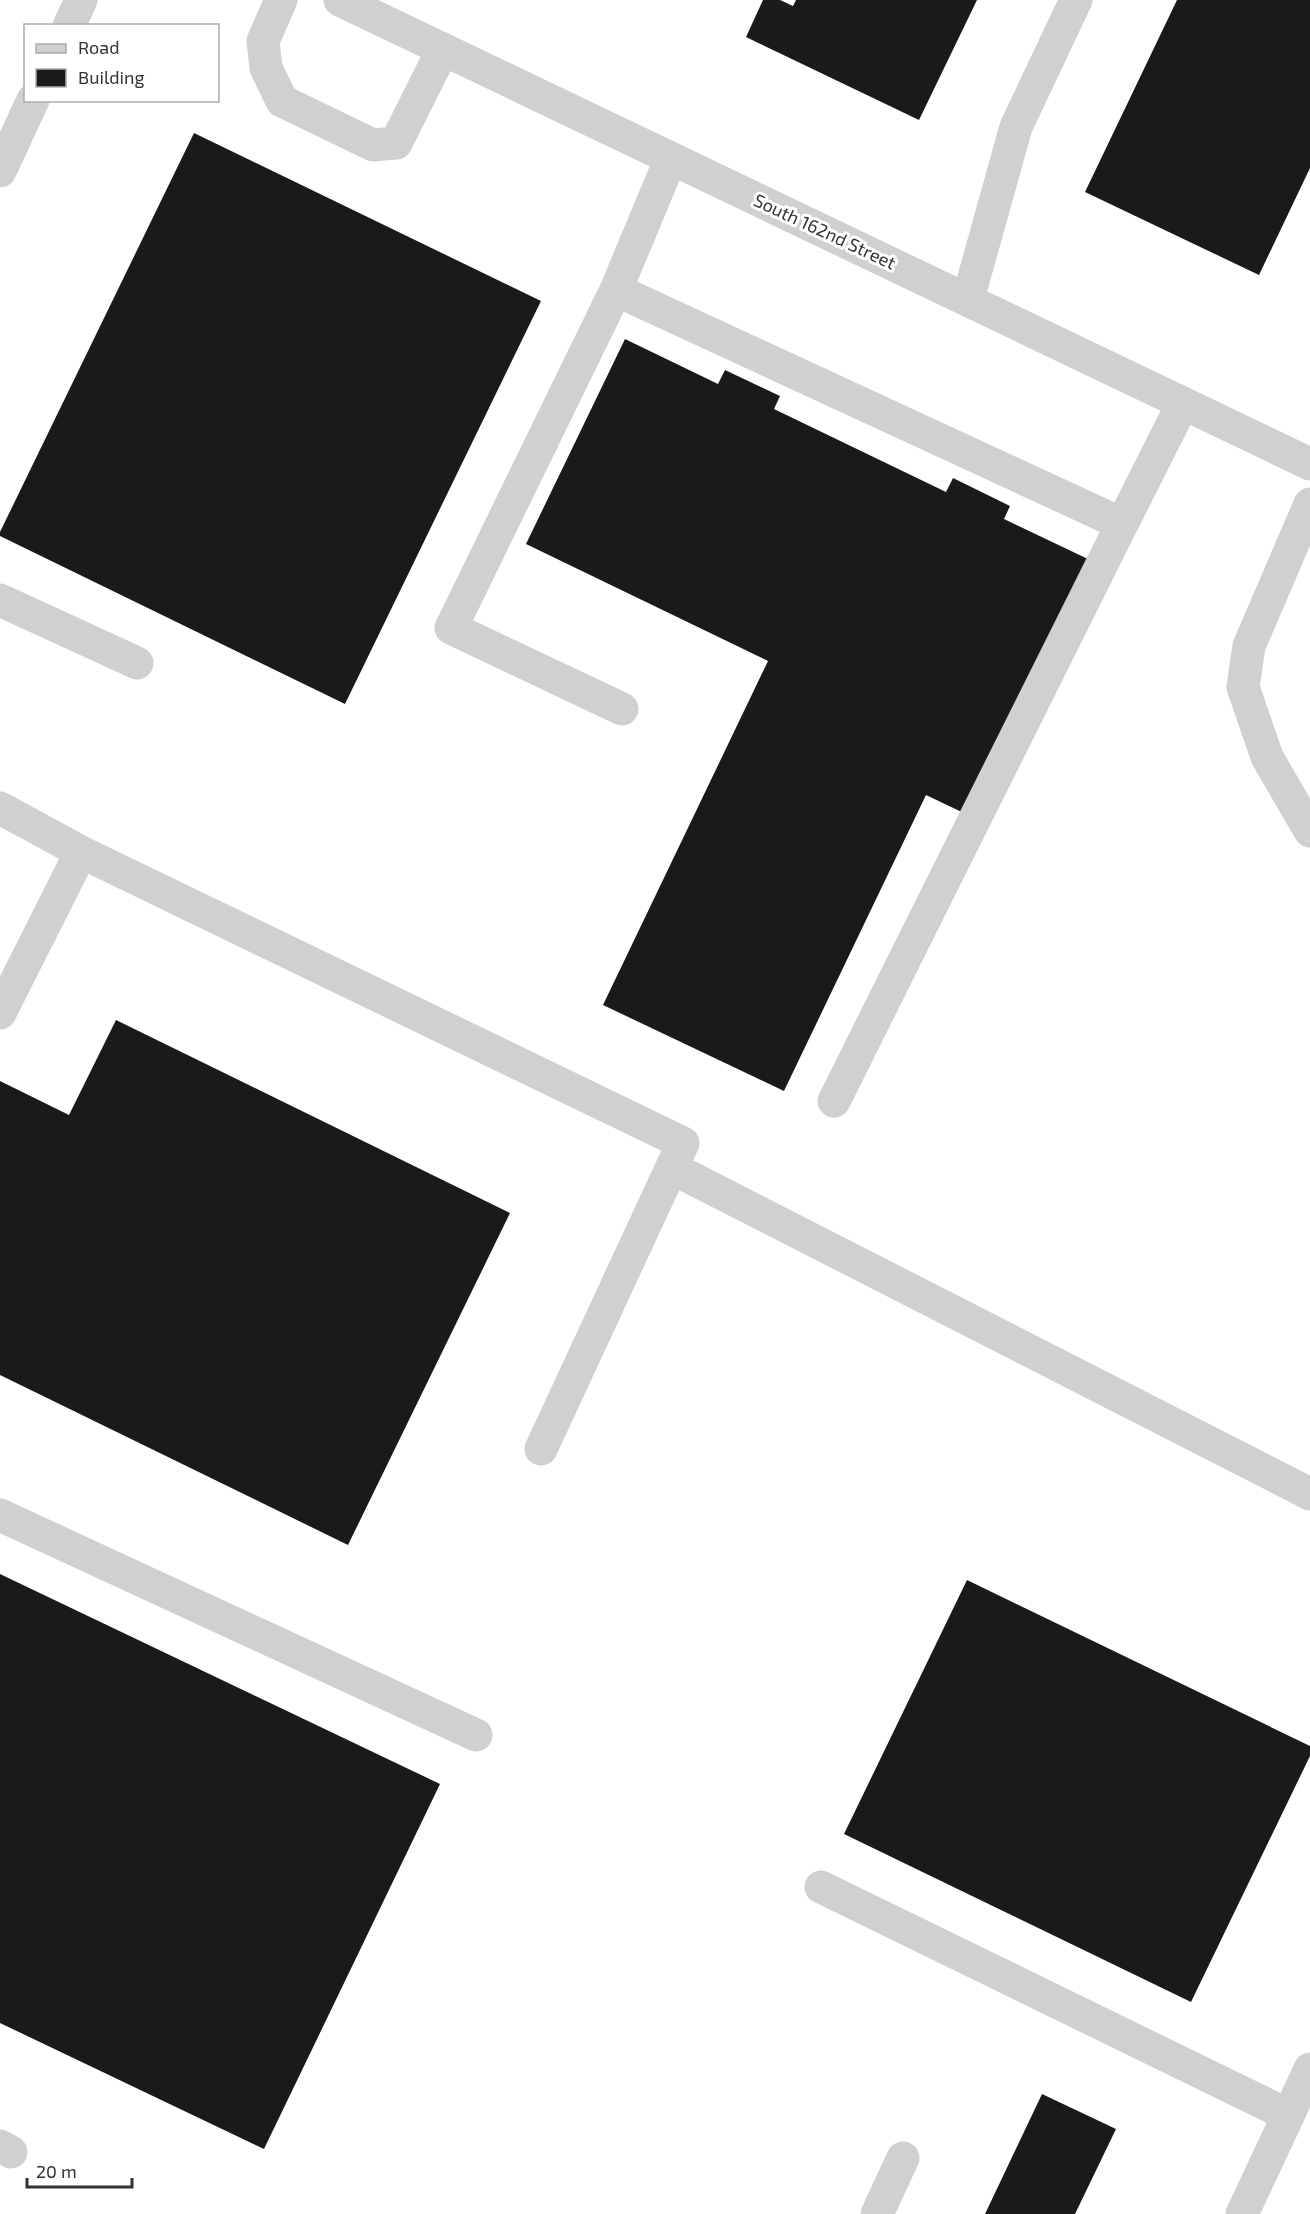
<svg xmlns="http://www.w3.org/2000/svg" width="1310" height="2214" viewBox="0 0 1310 2214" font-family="'Exo 2',sans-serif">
<rect width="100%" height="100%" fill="#fff"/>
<path fill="#1a1a1a" d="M763,0H780L793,6L796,0H977L919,120L746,37Z
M1177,0H1310V168L1259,275L1085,192Z
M194,133L541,301L345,704L0,536V532Z
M625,339L718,384L725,370L780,396L774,409L946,492L953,478L1010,506L1004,519L1090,560L968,815L926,795L784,1091L603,1005L768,661L526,544Z
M116,1020L510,1213L348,1545L0,1375V1081L69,1115Z
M0,1574L440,1784L264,2149L0,2023Z
M967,1580L1310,1746V1756L1191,2002L844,1834Z
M1042,2094L1116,2129L1075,2214H985Z"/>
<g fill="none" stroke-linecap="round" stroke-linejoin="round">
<path stroke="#d0d0d0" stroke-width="33" d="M281,0L263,41L266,68L282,101L373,145L396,143L443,49
M340,0L1310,464
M69,26L81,0
M0,171L33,100
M616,290L1122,524L1183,403
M968,299L1016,127L1076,0
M1310,504L1249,646L1243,687L1267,757L1310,831
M0,600L137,663
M622,709L451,628L616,290L671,158
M0,808L81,852L683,1143L541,1449
M0,1013L81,852
M834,1101L1122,524
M672,1168L1310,1494
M0,1515L476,1735
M821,1887L1288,2115
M0,2146L11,2152
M877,2214L903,2158
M1242,2214L1310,2069"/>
</g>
<g text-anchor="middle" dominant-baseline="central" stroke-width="6" stroke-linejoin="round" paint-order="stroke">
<g font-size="18" fill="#333" stroke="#fff">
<text transform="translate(825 231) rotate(25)">South 162nd Street</text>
</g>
</g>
<rect x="24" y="24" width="195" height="78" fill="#ffffff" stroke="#adadad" stroke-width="1.5"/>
<rect x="36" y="44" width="30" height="9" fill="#d0d0d0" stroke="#adadad" stroke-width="1.5"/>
<text x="78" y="54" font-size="18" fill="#333333">Road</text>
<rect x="36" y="69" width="30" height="18" fill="#1a1a1a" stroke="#adadad" stroke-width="1.5"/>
<text x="78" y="84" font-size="18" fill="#333333">Building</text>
<path d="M27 2178v9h105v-9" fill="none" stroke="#333333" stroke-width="3"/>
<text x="36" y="2178" font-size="18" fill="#333333" stroke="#ffffff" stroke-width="4.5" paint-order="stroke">20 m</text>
</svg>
